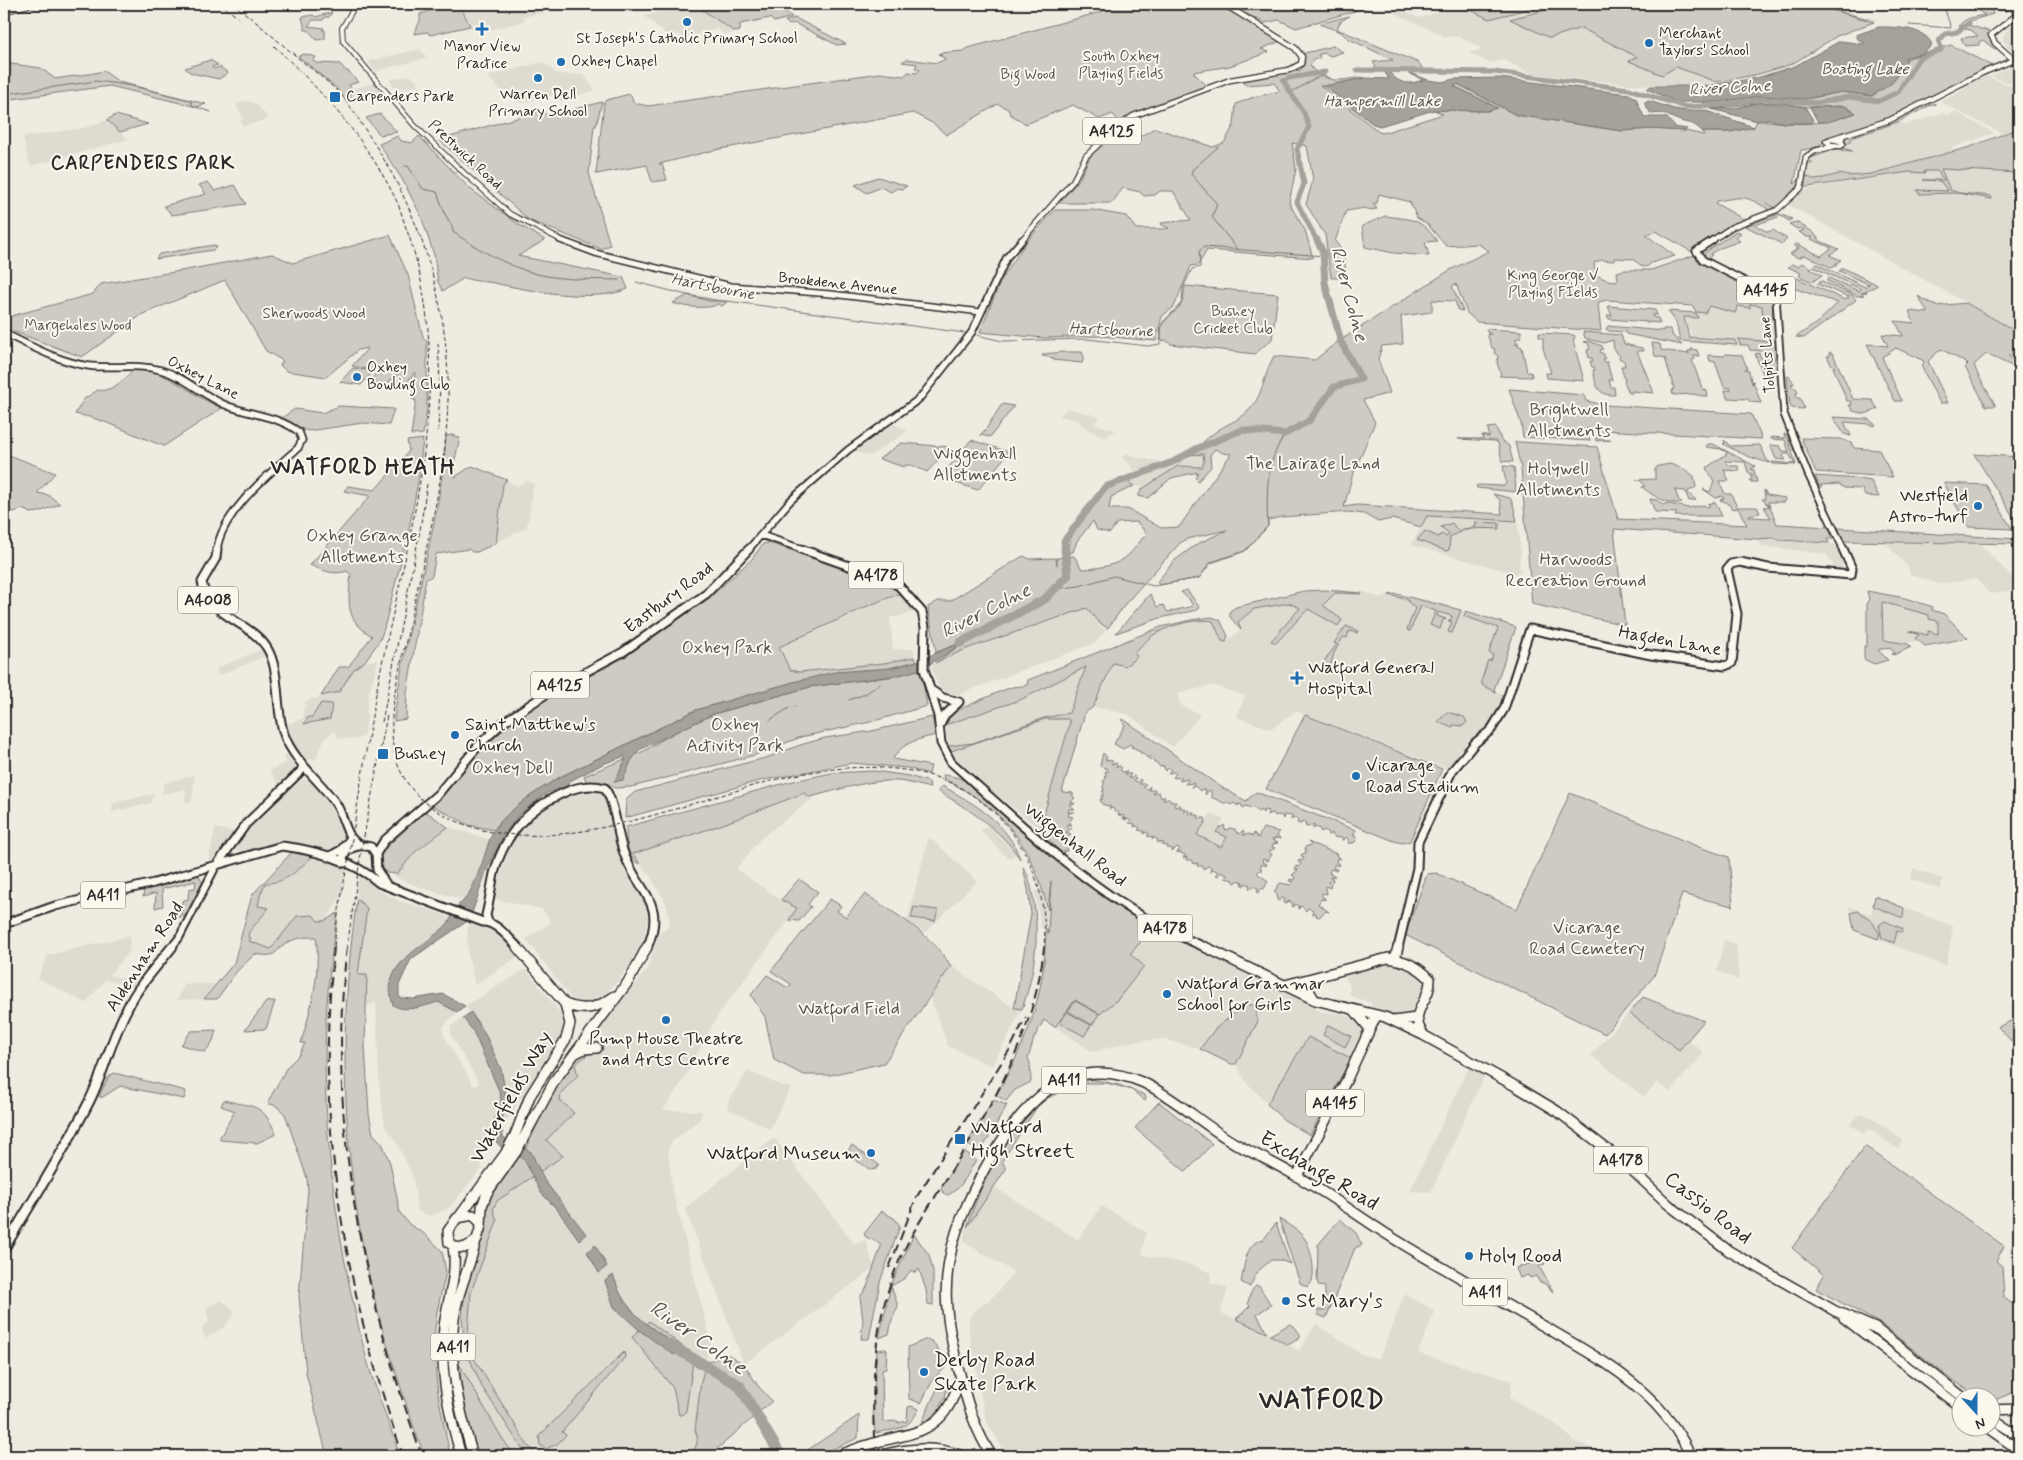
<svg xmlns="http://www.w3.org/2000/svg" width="2023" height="1460" viewBox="0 0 2023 1460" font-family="Mynerve,sans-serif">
<rect width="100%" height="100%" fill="#eeebe0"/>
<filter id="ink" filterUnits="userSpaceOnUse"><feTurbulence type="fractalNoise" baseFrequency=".02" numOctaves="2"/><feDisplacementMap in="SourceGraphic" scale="10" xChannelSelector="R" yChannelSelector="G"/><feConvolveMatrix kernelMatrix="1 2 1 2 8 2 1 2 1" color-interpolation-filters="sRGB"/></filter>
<g filter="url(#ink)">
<path fill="#dedbd1" d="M459,4H542L549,11L523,17L525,21L489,30L485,26L472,29Z
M654,4H699L705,12L735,32L724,35L717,29L683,38L678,34L668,36L645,16L657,13L649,5Z
M1465,4H1817L1877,20L1837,36L1792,64L1759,74L1699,85H1638L1533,74L1504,60L1489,63L1469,53L1482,49L1458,36L1446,37L1380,6L1396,7L1419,18Z
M2019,20V60L2014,58L2003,39L2005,32Z
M420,49L427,58L375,71L368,61Z
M543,62L556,73L570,75L583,74L595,90L561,101L554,95L521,103L506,90L502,91L487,76Z
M2016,64L2019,65V87L1991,76Z
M410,75L414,79H416L419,85L397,90L389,80Z
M1984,75L2019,89V128L2003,134L1940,102L1965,89L1958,87Z
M374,83L382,93L350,101L351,89Z
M243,101H248L256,104L269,119L243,126L240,120L244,119L236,105Z
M1956,112L1994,133L1951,148L1956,151L1871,174L1849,176L1839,174L1816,180L1804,175L1806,160L1813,153L1846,147L1851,142V138L1899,122L1905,125L1943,113L1947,115Z
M107,120L128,139L31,166L28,160L23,137L84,128Z
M1931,168L2019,173V332L1787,204L1801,190Z
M1774,300L1776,342L1692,336L1684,316L1697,317L1693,306Z
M1067,408L1100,417L1094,424L1116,430L1105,438L1080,424L1081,421L1060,416Z
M894,424L908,431L870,456L853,451Z
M1128,453L1134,457L1163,462L1165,467L1202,453L1204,462L1202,467L1178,466L1162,478L1142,487L1134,486L1129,482L1131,478L1137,475L1127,461L1121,457Z
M500,477L517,486L526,481L534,483L527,527L496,543L442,550Z
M1427,516L1517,521L1521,551L1519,567L1522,572L1518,571L1517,574L1411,545Z
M1761,538L1781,541L1835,544L1842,561V572H1837L1826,554L1761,546L1758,539Z
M1885,542L1980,544L2019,584V589L1990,594L1976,579L1938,584L1910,574L1908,567Z
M1335,590L1364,592L1381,598L1390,594H1396L1432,601L1507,624L1485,687L1502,694L1497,715L1490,727L1466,743L1450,770L1296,711L1271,729L1237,717L1245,696L1213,685L1177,694L1181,705L1200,715L1173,747L1127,714L1093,707L1114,663L1123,667L1125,666L1135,659L1134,653L1153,635L1182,623L1201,619L1213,621L1222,641L1226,642L1241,630L1237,622L1254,609L1293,602L1308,609Z
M901,593L915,612L890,618L893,649H914V657L884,663L800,672L790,670L779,647L870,605Z
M1877,599L1929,613L1939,621L1948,633L1877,651Z
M1087,608L1101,628L1107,629L1095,643L954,696L947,695L939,689L931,666L967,649Z
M262,649L265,656L218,676L217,668Z
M378,660L369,693L366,713H368L364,737L354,739L339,738L334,731L324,739L316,759L305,760L293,744L287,724L304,718L303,708L305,707V701L339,692L354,669L365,661Z
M1086,666L1069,713L1043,718L973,743L948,746L945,725L1020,700Z
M1067,718L1070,721L1040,829L983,784L971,771L957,762L951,751L1045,719Z
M285,755H288L297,770L279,786L270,771L288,761L284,760Z
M195,775L192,801L185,803L186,789L162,794L164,784L167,782Z
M304,779H309L337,812L346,831L345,840L340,847L327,851L288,841L244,852L234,850L235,844L250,824L292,785Z
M590,788L604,793L626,875L643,898L648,918L643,946L617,982L600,1000L587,1005L573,1001L526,939L551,922L542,909L493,899L510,847L518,830L553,800L575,790Z
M804,793L812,799L760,839L736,869L781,900L798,908L718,1015L684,1079L663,1110L702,1111L700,1119L672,1142L668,1150L672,1189L711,1342L701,1381L695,1430L698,1437L695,1450L690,1456H475L463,1406L459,1364L468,1333L471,1292L497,1221L493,1209L497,1201L563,1156L546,1140L574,1113L560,1100L561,1093L578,1075L575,1066L602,1045L598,1035L600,1026L647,970L658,936L670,923L666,903L651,877L632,854L718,826Z
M153,794L151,803L112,812L113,803Z
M1211,813L1224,820L1216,832L1227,837L1221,847L1197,835Z
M988,825L1016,854L1009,859L980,831Z
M448,827L491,840L472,889L464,900L422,888L395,877L415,852Z
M215,828L236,832L216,859L208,863Z
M929,837L977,881L925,933L907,921Z
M313,856L347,866L340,897L333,910L324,921H318L313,915L297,916L271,949L249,941L248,934L269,908L258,907L260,896L265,883L275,884L286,879Z
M1052,857L1098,893L1147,926L1260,978L1322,1012L1342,1014L1357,1020L1363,1031L1362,1037L1310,1135L1284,1120L1246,1082L1236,1064H1231L1202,1049L1162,1039L1130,1042L1093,1052L1044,1019L1047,928H1041L1035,891L1042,889L1047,908Z
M1913,868L1942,879L1941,890L1911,879Z
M359,873L378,890L399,901L437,912L451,918L437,935L415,949L400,964L394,975L389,992L391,1002L426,1005L438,1002L457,1012L443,1027V1034L474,1087L479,1083L451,1035V1026L463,1018L473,1031L491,1068L501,1097L493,1125L494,1139L480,1157L482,1168L450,1207L432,1216L423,1214L417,1209L413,1177L395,1139L385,1126L379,1082L376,1003L367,1006V976L358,975L367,908L356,897Z
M1849,906L1871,915L1873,906L1902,918L1904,908L1953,926L1946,966L1854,930Z
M469,918L496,932L517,957L475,985L468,956L467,936L469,924L466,922Z
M130,936L129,952L109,975L139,982L136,987L105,980L86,1003L38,978L48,955Z
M1724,940L1736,944L1739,980L1717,971Z
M1385,962L1395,963L1425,979L1427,985L1412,1016L1403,1018L1372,1012L1371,1003L1349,995L1350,987L1343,973Z
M951,966L1014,1008L1022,1009L992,1066L948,1046L930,997Z
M526,969L561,1014L563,1033L501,1129L507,1104L501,1069L482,1028L465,1006Z
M185,984H216L204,999L177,1000Z
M1643,997L1704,1021L1688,1040L1704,1053L1670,1092L1657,1082L1644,1097L1591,1055Z
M1469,1067L1485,1075L1431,1192L1410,1191Z
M748,1071L782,1086L791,1087L770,1129L727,1108L729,1099Z
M1859,1114L1869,1116L1903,1140L1898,1149L1869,1129L1864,1134L1850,1124Z
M774,1138L854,1244L866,1240L874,1268L744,1364L685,1208Z
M993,1186L1078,1240L1102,1206L1146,1232L1142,1255L1188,1264L1212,1273L1210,1282L1228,1288L1221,1313L1268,1334L1299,1351L1316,1324L1361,1354L1379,1359L1405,1294L1435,1311L1418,1353L1512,1381L1510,1398L1554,1423L1576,1442L1610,1456H1442L1436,1453L1439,1456H1007L986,1420L969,1334V1319L971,1314L995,1295L1014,1272L964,1242L965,1231L971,1219Z
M221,1300L232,1308L234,1314L225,1326L205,1339L202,1328L209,1321L206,1308Z"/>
<path fill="#cecbc2" stroke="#7c7b76" d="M453,4H459L470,26L430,35L428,32L414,34L420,21V14Z
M699,4H776L792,17L774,22L770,18L740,24V31L735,32L701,9Z
M1121,4H1213L1240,16L1281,41L1261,49L1269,52L1230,66L1193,72L1207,86L1129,117L1119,122L1113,114L1099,119L1073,105L1026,124L1010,114L1008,109L998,104L946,135L934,124L913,113L715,150L659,164H662L667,180L652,182L647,165L596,174L604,103L606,100L630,94L634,103L648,106L880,73L904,76L908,72L917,73L920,70L915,68L917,64L902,62L907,59L937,63L946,59L940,56L942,55L938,54L940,53L963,51L968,48L1097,13Z
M1225,4H1379L1296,28L1279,20L1265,23Z
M1465,4H1547L1489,19L1460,5Z
M1570,4H1743L1745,9L1754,4H1811L1874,22L1837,36L1792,64L1759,74L1717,82L1676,67L1662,75L1629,61L1637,57L1581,28L1550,38L1510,19Z
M1917,4H1942L1992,10L1993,14L1970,21L1961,26H1959C1965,17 1976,17 1985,15L1977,10Z
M332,12L329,17H325L323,20H313L308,26L324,28L322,30H325V39L317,40L308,30H305L302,17L313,15L316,17Z
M1349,16L1340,22L1337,29L1419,63L1423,69L1378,71L1373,62L1393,60L1347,38L1341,32L1319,24Z
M795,18L846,44L837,45L794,23L789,25L785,21Z
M1968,25L1991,32L1989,37L1995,45L2003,50L1993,48L1983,40L1979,42V45L1965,46L1961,38L1978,36L1971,30L1964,29Z
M1951,45L1994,67L1888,118L1827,138C1821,147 1812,149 1801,150L1794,184L1804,175L1810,157C1820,147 1839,145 1852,151L1833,150L1811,158L1809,161L1813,163L1808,165L1805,176L1816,180L1839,174L1849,176L1871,174L1970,147L2019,128V173L1941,169L1950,190L1960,193L1991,196L1992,199L1957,193L1919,194L1917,190L1948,191L1940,181L1923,180H1944L1937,171H1924L1925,173L1909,172L1794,189L1777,209L1766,203L1776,209L1762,214L1768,209C1743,194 1744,197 1717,201L1715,203L1743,219L1757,216L1730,226L1692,252L1656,231L1646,235L1675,256L1651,263L1648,266L1643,267L1633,259L1614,258V261L1601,260L1594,263L1596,275L1607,280L1616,281L1618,279L1617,272L1625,270H1651L1695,255L1772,297L1773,319L1763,318L1762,306L1750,304V308L1738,306L1735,313L1709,306L1705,313L1696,312L1693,306L1607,300L1599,302L1598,305L1601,331L1477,322L1467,313L1456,284L1452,286L1463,311L1458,310L1455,301L1432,300V312L1401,316L1403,344L1382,346L1378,359L1390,393L1363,400L1375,422L1352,477L1344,507L1357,505L1502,514L1500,500L1493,494L1510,498L1513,504L1517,521L1427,516L1421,527L1392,519L1378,522L1364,514L1348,512L1282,517L1268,520V526L1245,551L1211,562L1199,578L1159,585L1157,582L1174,561L1197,544L1227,530L1187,539L1180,543L1126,603L1108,628L1099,623L1087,608L966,649L935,663L966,641L934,653L936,651L928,607L938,601H950L1023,556L1030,559L1056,558L1057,565V558L1074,556L1082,569C1094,569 1115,566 1125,558C1133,552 1139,541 1147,534L1137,522L1117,523L1110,533L1097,530L1093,521L1077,541L1073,552L1067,553C1067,534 1095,500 1109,488C1116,483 1123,480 1131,478L1129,483L1134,486L1111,497L1109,509H1128L1161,528L1179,527L1231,454L1223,453L1215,449L1210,455L1211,467L1198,481L1195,478L1198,472L1171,478L1148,498L1138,496L1142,489L1178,466L1202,467L1204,462L1203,454L1191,455C1198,448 1205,439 1214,433C1224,425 1238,421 1247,412C1263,399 1264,373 1274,356L1315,360L1336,343L1450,270L1489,251L1478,244L1446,246L1427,224L1417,218L1410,202L1379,194L1377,203H1373L1377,209L1367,210L1365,208L1346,211L1335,241L1343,252L1347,278H1331L1325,235L1306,204L1313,180L1307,146L1292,143L1296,169L1289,203L1305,230L1313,258L1207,250L1198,265L1191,266L1174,307L1162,316L1156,341L1100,336L1044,338L980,332L1001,280L1027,241L1055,210H1092L1126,216L1136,229H1166L1169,228L1162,225L1161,223L1191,220L1173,191H1160L1155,195L1144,196L1140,192L1123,188L1112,203H1059L1079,180L1090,157L1110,136L1128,143L1155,128L1213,147L1224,143L1234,125L1236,104L1254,97L1280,91L1274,83L1246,85L1240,79L1301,70L1305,62L1301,54L1333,46L1343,52L1331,56L1324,53L1318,55L1320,58L1313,60L1310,66C1326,84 1339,81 1361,77L1365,78L1324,86L1320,85L1379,132L1383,133L1443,114L1434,110L1487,111L1497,108L1453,86L1458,84L1516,115L1622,131L1651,129L1685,131L1704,135L1703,132H1730L1754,127L1757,121C1767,120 1774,122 1784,123C1809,125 1833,122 1855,113L1845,106L1806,107L1781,103H1756L1711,109L1703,102L1761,96L1811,98L1842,92L1872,96L1894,79L1906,59Z
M304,54L316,57L313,61L316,63L340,64L346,71H348L358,82L349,85L351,88L350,101L347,102L336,88L298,56Z
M210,60L218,65L212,67L214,69L220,67L228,73L219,79L191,73L185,68Z
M4,63L41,68L55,79C72,76 87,75 104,71L119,82L206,104L197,107L110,86L4,100Z
M602,102L596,126H594L589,173L610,245L601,249L529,220L439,140L541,111L548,116Z
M1927,104H1936L1931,105L1898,122L1851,138V142L1846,144L1845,140L1847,135L1893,121Z
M380,114L397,132L380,135L366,118Z
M116,115L148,124L120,132L107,120Z
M398,136L401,141L412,143L419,136L469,188L518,224L545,240L518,256L623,277L628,289C593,303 531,291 494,283C483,281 477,282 464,278L443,291L438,282L434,255L421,216L402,179L379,144Z
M878,177L907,186L902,189L897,188L891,192L881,187L867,193L855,185Z
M208,182L215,191L235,185L246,204L172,215L164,206L206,194L199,185Z
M1779,214L1792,219L1789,221L1781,216L1755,225L1768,232L1773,230L1787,239L1782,244L1745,226Z
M1385,216C1413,220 1419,217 1437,241L1425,242L1429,256L1394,253L1365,247L1362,226Z
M1796,222L1813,232L1820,241L1839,249L1829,255L1841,260L1835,264L1837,265L1832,268L1804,255L1799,258L1790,254L1799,248L1794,246L1797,244L1821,256L1832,248L1811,239L1813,237H1807L1799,232L1804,230L1801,228L1797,229L1789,224Z
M1736,231L1741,233L1735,237L1740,241C1730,245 1720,247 1710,254L1712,255L1708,258L1705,257L1704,253Z
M390,235L408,275L423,337L427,341V409L423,434L411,435L416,400H413L415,372L406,384L385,389L398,373L385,385L368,383L378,371L352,366L368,348L358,350L326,377L286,371L280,365L283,361L266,351L225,280L143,314L82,357L4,328V318L93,294L101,284L186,270L272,254L293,263Z
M214,245L217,247L213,250L156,259L159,254Z
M1802,263L1812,268L1810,269L1822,275L1812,282L1799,276L1801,273L1788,267L1792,264L1798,266Z
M1817,264L1865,287L1870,283L1868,284L1839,271L1843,268L1878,285L1865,291L1867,292L1861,293L1864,295L1857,296L1826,280L1829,278L1859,291L1861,289L1813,267Z
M1797,278L1845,300L1849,297L1817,284L1822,281L1852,295L1856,300L1804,338L1796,337L1818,322L1838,303L1784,285Z
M1185,286L1278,294L1272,339L1255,354L1171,344L1165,340L1162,341C1154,317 1176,317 1182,302C1184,297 1184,291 1185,286Z
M688,295L727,302L722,306L718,304C710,310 682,307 673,303Z
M1918,296L1936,306L1966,303L2019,333V355H2008L2019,367V379L2014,367L1986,354L1974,365L1978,375L1996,406H1986L1965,367L1968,364L1941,349L1928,361L1948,403H1940L1922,368L1924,361L1896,348L1882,357L1902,401H1895L1867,344L1888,346L1882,334L1903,336L1895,321L1914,323L1909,311L1928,313Z
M1608,306L1655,310L1657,315H1652L1654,318H1658L1660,323L1609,319L1607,315L1612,316Z
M1668,311L1696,313L1698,318L1684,317L1689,337L1735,340L1737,345L1680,341L1676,322Z
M1608,326L1663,331V329H1670L1673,336L1682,345L1626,334V332L1609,331L1606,329Z
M1486,329L1521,331V337L1515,339L1519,344H1515L1522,347L1527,372H1531L1532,377L1499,376L1501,374L1497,363L1498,356L1494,353L1495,349L1492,348L1487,334H1491L1487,332Z
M1583,332L1621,335L1624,344L1642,348L1644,351H1637L1654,393L1632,391V393H1629L1624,381H1625L1621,366H1625L1624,361L1619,358L1620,356L1614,350L1613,340L1604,343L1587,339L1585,338Z
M1539,333L1574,335L1575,338L1573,340L1584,381L1547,378L1546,373H1551L1543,348V338L1539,337Z
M1738,339L1776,342L1779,375L1763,374L1755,354L1759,353L1761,358L1775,359L1773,355H1766L1762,351L1750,350L1748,345H1740Z
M1589,341L1602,346L1603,349L1600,350L1601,353L1604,354L1605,359H1603L1604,362H1607L1612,380H1609L1611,387H1614L1615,395C1597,396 1596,385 1593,370H1595L1594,367H1592L1590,361H1593L1592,358H1589L1587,350L1590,349L1588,343L1584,342Z
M1652,343L1660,344L1661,350L1689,354L1688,351H1692L1691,349L1697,350L1699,356L1694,355L1695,359L1692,360L1702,388L1707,391L1708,397L1693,394L1673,395L1672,391L1674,388L1665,358L1655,356Z
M1064,352H1082L1084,357L1082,363L1053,360L1054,358L1042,356L1043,354Z
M1829,352L1833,354L1853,399L1872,400L1878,409L1865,414L1853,411L1849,405H1852L1851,401H1847L1833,367H1835L1831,364L1827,356H1830Z
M1726,354L1742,355L1747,368L1745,369L1749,371L1751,381L1754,382L1751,383L1754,384L1761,403L1750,402L1748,399L1727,398L1725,390H1731V388L1724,387L1715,362L1710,361L1708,355L1724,356Z
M353,368L374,371L361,385L340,382Z
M135,369C168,369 192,397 222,408L164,446C134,436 107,419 75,414L84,399L98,390C111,393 126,378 135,369Z
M1787,376L1790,377L1794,384H1791L1793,388H1796L1798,393L1795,394L1797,398H1800L1804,408L1803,409L1792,408L1790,406Z
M1509,389L1584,395L1586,401L1605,405L1751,414L1762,439L1603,430L1604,434L1597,435L1598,439L1603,438L1604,440H1611L1596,441L1592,429H1586L1590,441L1523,437L1521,423Z
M1002,404L1014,406L990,437L980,435L986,429Z
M339,406L394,409L389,425L363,423L308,431L280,419L295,409L322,413Z
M1833,417L1868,419L1876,425L1873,426L1869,424L1844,422L1851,436L1844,434Z
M1496,427L1501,440L1509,446L1513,462L1502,461L1498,443L1495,441L1458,439H1483L1482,435L1489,437L1488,428Z
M1784,434L1787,435L1796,465L1773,464L1772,462L1795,464L1789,454H1785L1783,456L1786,460L1776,459L1770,445L1780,446L1783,451L1789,452L1785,440L1771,439V437L1785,438Z
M452,435L460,438L454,463L455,477L472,466L507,480L503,484L496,543L477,552H472L469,549L436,554L432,576L426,579L407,693L406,719L394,721C404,625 440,533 446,436Z
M1801,438L1841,439L1851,443L1854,448L1879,450L1893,477L1816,472Z
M423,439L418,482L408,534L384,628L380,640L365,661L354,669L339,692L321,696L339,667H348L372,636C345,620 348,603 351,575L347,571C335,576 321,570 310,565L370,496L344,491L348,486L375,490L409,451L407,441Z
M971,440L1009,452L978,490L940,478Z
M1724,440L1730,446L1760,445L1767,460L1771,463C1754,460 1738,452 1723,444L1725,443Z
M1519,442L1597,447L1618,519L1747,525L1738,508L1732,509L1728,503L1720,500L1724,498L1722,496L1716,498L1703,489L1710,492L1714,481L1706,468L1728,453L1721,449L1706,447L1708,444H1713L1755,466L1751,469L1754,470L1757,482H1751L1750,480H1752L1751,476L1753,475L1748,472L1745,462L1725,461L1730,466H1738L1740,471L1724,470L1729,481H1719L1725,494H1731L1737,507H1757L1760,513L1749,515L1750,517L1771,518L1764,507L1769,506L1762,499H1765L1764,490L1767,495L1785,498V502H1768L1777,524L1828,527L1833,539H1827L1829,543L1779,540L1773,538L1757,539L1614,529L1625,625L1532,604L1521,468L1515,442Z
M901,443L950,447L927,472L911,465H906L904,467L879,459Z
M4,453L55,473L37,493L48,495L60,504L39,512L31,513L22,509L14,512L11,511L4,515Z
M1974,454L2019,457V526Z
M1670,464L1684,469L1694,476L1696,487L1687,492L1696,500L1689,501L1685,491L1675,490L1679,501L1682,503C1668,505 1653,496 1642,487L1645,486L1640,480H1636L1655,479V469L1658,466Z
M1503,466L1514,467L1516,492L1477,488L1476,486L1478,485L1504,486L1506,483Z
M1815,476L1860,479L1871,481L1879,497L1865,496L1862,489L1844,488L1839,484L1821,485L1822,487H1820Z
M1944,483L1986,485L2012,529L1968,527Z
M1650,499L1657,500L1664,505L1666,503L1688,508L1704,505L1707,507L1710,506L1708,504L1715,502L1722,516H1675L1677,513L1655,512Z
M1475,522L1499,523V529C1481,528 1465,527 1450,537L1449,550L1446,551L1417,540L1425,531L1438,537L1442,534L1446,537L1450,534L1441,527L1452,523L1457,530L1476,527Z
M1838,528L2019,539V544L1843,541Z
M769,543L891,583L901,593L870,605L779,647L790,670L800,672L884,663L914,657L917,661L881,670H863L795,682L696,710L560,777L525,800L499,823L494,830L469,825L433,806L483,748L523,712L626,656L683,616L709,598L752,559L763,544Z
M1187,590L1200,608L1197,610L1160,618L1116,633L1150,594L1157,607L1163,605L1168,612L1193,606L1189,599L1181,592Z
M1324,590L1362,593L1361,594L1335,593L1323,605L1342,620L1338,626L1308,609L1276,643L1271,641L1300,608L1289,603L1254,609L1238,622L1241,630L1230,617V611L1236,607L1304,591Z
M1867,591L1905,598L1933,607L1932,610L1944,614L1968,638L1925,646L1915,638L1919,635L1909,631L1928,635V631L1938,634V621L1929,619V615L1882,602L1883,640L1908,644L1911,647L1894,655L1892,654L1895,653L1890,647L1878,650L1888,660L1874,664L1864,659V646H1867V602L1869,600Z
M1396,594L1461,610L1452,633L1448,632L1452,622L1448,621L1451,620L1452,616L1438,612L1437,616L1446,619L1443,620L1440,629L1430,625L1436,611L1421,606L1410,631L1407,630L1415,608L1408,602V600L1389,595Z
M1466,611L1516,627L1494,690L1496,692L1482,685V679L1488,660L1491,661L1493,655L1489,653L1498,628L1464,616Z
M1212,617L1220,620L1228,636L1226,642L1222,641L1213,621C1195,618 1167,626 1152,636C1146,641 1140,647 1134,653L1137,656L1135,659L1125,666L1113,663L1093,707L1085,713L1062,792L1073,793V797L1075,798L1071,802L1075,804H1069L1075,809H1069L1068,812H1074L1069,813L1068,816L1073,817L1069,822L1072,825L1067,824V827L1072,828L1071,829L1066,832L1071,834L1069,836L1067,851H1064L1063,854L1055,847L1040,829L1070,722L1068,719H1045L951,751L948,746L973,743L1044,718L1069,713L1086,667L1020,700L945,725C945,720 947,718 950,715C954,711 1005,689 1012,687C1018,686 1021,687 1027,685L1028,680L1161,627L1191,620Z
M1346,626L1358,631L1357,633L1349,631L1347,638L1343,637L1334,653L1330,667L1322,664L1337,644L1334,643Z
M914,670H921L927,706L870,722L801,737L755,755L631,787L615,788L606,783H587L584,776L644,751L675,732L714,714L810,687L897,676Z
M321,703L332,704L330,719L304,724L308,717H312Z
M1447,712L1464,717L1467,722L1463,726L1453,725L1452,728L1438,722Z
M1305,715L1442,769L1410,841L1402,843L1394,841L1266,789Z
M932,717L937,735C919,739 902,742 893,759L931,766L929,774L907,768L852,763L759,781L625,818L626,800L635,792L769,757L800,745L825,738L872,731Z
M1123,719L1221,787L1246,801L1256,792L1350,828L1356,830L1353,835L1358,837L1354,843L1352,842L1351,844L1348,843L1349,840L1346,837L1343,841L1342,838L1334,837L1332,833L1329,835L1327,834L1328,832L1324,830L1322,832L1320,831V829L1316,827L1313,829L1314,824L1308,827L1305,826L1306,823L1302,822L1301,824L1297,823L1298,820L1294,818L1291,820L1292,816L1284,815L1283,819L1282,816L1278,815L1275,816L1273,813L1267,815L1268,811L1264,810L1263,813L1261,810L1258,812L1254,808L1249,809V807L1245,806L1243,808L1242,805L1238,804V806L1234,803L1230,805L1228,803H1224L1211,797V791L1209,790L1205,795L1206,791L1202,789L1200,791L1195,786L1191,787L1194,784L1193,783L1185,784L1188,780L1187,779L1181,781L1179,780L1182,777L1175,778L1173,777L1176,774L1174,772L1168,773L1171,770L1168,768L1165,771L1164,766L1160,767L1157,763H1154V760H1149L1151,756L1147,758L1143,753H1140L1141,752L1136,750L1137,749L1131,747L1133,746L1130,744L1123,749L1114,744L1125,725L1122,721Z
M1103,753L1107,757L1105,760L1113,761L1111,763L1112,764L1116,763L1117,764L1116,767L1120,766L1122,768L1120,770L1123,772L1127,771L1125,774H1131L1129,777L1131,779L1134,776L1136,778L1134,780L1137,782L1140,779L1141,781L1139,784H1146L1143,787L1147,789L1150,786L1149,790H1156L1153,794L1159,792L1161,798L1165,796L1163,800L1168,798L1172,802H1176L1174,806L1177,807L1179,804L1181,806L1180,808H1186L1184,812L1189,810V814L1192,812H1194L1193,815H1199L1198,818H1205L1206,821L1197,835L1221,847L1227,837L1216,832L1220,827H1222L1224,825L1225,826L1224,829L1227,830L1229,828L1235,829L1236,832L1240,834L1242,831L1244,832L1243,835H1245L1249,834L1253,836L1254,833L1258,838L1263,828L1279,832L1277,836L1280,838V839L1276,838L1272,840L1278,843L1273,844L1272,847L1275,848L1270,851L1269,853L1272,854L1268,861L1263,859L1262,862L1267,864L1266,866L1262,864L1260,868L1263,870H1260L1257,873L1268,881L1264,889L1261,888L1259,893L1257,892L1258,888L1253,886L1251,889L1249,888L1250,885L1245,883L1244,886L1242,885L1243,882L1238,880L1236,883L1234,882L1233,880L1225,878L1227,875L1221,872L1218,876L1216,875L1218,872L1213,869L1210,873L1211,867L1208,866L1203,869V866H1197L1198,863L1194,864L1192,860H1186L1187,857L1183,858L1185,855L1179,852L1176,853L1180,849L1177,847L1172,852L1173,849L1167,848L1168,846L1162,845L1164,843L1157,842L1158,840L1155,838L1152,839L1153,837L1147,836L1149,834L1146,832L1144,834V831L1138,830L1140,828L1137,826L1134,827L1135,824L1129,823L1131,821L1128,819L1125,820L1126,818L1123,819L1124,816L1118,815L1119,813L1117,811L1115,813L1113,808L1109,809L1111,807L1102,804L1100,799H1103L1101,796H1103L1104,793L1102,791H1104L1103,786L1105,783L1103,782L1106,778L1104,777L1106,776L1105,771L1108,772V769L1100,766Z
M874,771L909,776L929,782L930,788C920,786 910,782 899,781C869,779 839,790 810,797L804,793L718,826L633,854L640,864C627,860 626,839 626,827L789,782L832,773Z
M943,775C954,776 968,779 973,789L976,788L1078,877L1098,893L1153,928L1130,954L1144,966L1118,999L1100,1014L1075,1000L1055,1027L1044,1020L1034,1038L1028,1059L1030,1062L1031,1082L1015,1090L1006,1101L996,1095C1029,1038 1045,995 1046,928L1048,934L1051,881L1048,910C1031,843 1006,810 944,779Z
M942,786C974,803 1008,823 1020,859C1000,828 969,810 938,791Z
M1570,793L1699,847L1729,857L1733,906L1682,894L1654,976L1605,1034L1405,935L1427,874L1436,873L1517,909Z
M425,811L448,827L415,852L397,874L387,873L381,868L380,853Z
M1308,842L1337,854L1336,856L1341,859L1337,858L1336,862L1339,864L1338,866L1335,864L1333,868L1337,869L1336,871L1331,869L1329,873L1335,876L1330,877L1333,879L1332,882L1329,881L1328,882L1331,885L1330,888L1326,886V888L1327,894L1322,893V897L1325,898V900L1321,899L1318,904L1329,912L1326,911L1319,917L1316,916V913L1312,914L1313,910L1308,908L1306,911L1303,907L1300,906L1299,909L1298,905L1295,904L1294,907L1292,906L1293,903L1288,901L1287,904L1284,903L1285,899L1281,898L1279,901L1277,900V894L1274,892L1280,883L1291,885L1293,882L1289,881L1290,879L1294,880L1295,877L1292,875L1298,870L1295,869L1296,866L1299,867L1301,864L1298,862L1299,860L1302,861L1304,858L1301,856L1302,854L1306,853L1305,847L1311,845Z
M293,851L313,856C297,870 286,884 265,883L260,896L258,906L269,908L249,932L248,937L251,938L249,941L271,949L297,916L313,915L318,921H324L338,913C312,1057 328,1204 363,1345C372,1383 388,1419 400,1456H327L306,1373L299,1296L308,1190L307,1178L285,1114L275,1105L269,1104V1100L287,1067L299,1055L305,1043H301C311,1008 321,974 316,937C307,937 298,937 289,942C273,950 279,959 255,954L237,971L217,999H204L234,963L252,895Z
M1023,867C1029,875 1031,887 1033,897C1040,935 1035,972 1022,1009L1014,1008L1031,914L1028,889Z
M194,875H198L203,883L186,916L165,919L181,915L182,901L188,899L189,889L195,888L196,881L162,889L163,906L155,908L156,893L143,897L144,890Z
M799,879L818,892L808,904L811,907L799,921L789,920L797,908L781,900Z
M865,894C899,916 929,932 951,966L884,1063L830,1075H804L774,1060L765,1017L751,995L767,975L788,988L791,984L771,971L830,899L841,906L837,911L846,917Z
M1875,896L1904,908L1903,918L1873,906Z
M357,899L367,908L358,975H367L365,1046L369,1114L373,1134L382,1143L390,1163L400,1213L410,1225L425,1234L442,1251L446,1272L437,1311L433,1346L438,1394L450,1456H425C415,1434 409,1411 401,1388C346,1229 332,1066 357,899Z
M914,907L938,910L935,921L911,918Z
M1858,911L1871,920L1880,934L1878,939L1854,930L1851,913Z
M1885,921L1903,929L1902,932L1897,931L1894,943L1882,938L1879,925Z
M1643,997L1704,1021L1679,1050L1629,1013Z
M275,1001L266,1029L245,1030L266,1002Z
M1075,1001L1099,1014L1092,1025L1068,1011Z
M1246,1004L1258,1006L1256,1015L1258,1021L1236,1064H1231L1200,1049L1215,1029Z
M1067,1012L1091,1025L1084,1036L1060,1023Z
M2019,1017V1049L1998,1027Z
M1328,1025L1351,1036L1345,1047L1323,1035Z
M216,1030L213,1041L205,1052L181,1045L191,1031Z
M1308,1037L1351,1058L1310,1135L1284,1120L1267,1104Z
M583,1052H591L575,1065L578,1075L561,1093L560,1100L574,1113L546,1140L563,1156L497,1201L493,1209L497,1221L471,1292L468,1333L475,1360L528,1446L540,1456H527L482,1387L467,1353L464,1343L462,1317L466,1285L485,1232V1213L490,1195L527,1147L551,1094L572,1058Z
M114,1073L186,1091L184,1099L120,1086L103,1097H99L108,1077Z
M1091,1079L1119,1085L1145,1095L1146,1099L1145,1101L1132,1090L1107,1083H1088L1069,1088L1048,1098L1037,1107L1002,1161L1006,1169L967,1227C982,1181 1003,1136 1040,1103C1044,1099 1049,1093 1054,1090C1066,1084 1079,1081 1091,1079Z
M224,1100C255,1108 262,1102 276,1134L257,1143L220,1140V1137L235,1111L221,1106Z
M993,1100L1007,1105L980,1153L967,1144Z
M1159,1102L1212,1144L1186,1172L1135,1128Z
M852,1145L879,1165L876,1169L871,1170L846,1154Z
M1865,1146L2004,1246L1996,1261L2002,1266L2004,1298L2019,1308V1390L1995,1400L1974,1394L1947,1376L1881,1324L1816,1289L1824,1275L1792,1248Z
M964,1151L976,1160C969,1171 960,1194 945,1195L941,1189Z
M882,1211L895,1219L900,1226L880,1282L869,1339H861L863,1320L860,1297L867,1287L881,1246L877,1242L866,1237L864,1234Z
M1279,1219C1287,1224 1300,1231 1305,1239C1311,1248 1319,1281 1307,1287L1300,1283Z
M1340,1219L1356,1233L1362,1245L1355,1248L1326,1318L1318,1315V1310H1325V1287L1319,1286L1317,1281L1318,1245Z
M1276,1223L1290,1264L1280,1260H1271L1257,1272L1250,1287L1241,1282C1245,1265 1245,1242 1264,1239Z
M914,1234L929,1255L933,1271V1305L928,1304L926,1290L919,1269L915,1273L911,1270L905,1278L891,1286L898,1306L892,1320L889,1334L879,1338L891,1285Z
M1540,1257L1545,1264L1539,1266L1554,1293L1544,1283H1540L1536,1276L1530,1278L1528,1275L1520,1278L1516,1268L1528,1264H1531V1263L1539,1262Z
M1256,1286H1259L1271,1305L1257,1314L1267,1333L1236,1319L1250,1306L1248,1303C1249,1297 1251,1290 1256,1286Z
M649,1321L694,1355L686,1411L682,1415H679L673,1388L632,1337Z
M1290,1324L1294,1326L1300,1334V1338L1288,1345L1270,1335Z
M927,1339C939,1343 941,1357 945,1368L934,1378L921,1403L909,1399L908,1347Z
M885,1349L887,1350L886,1369L882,1370L883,1422L898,1421V1423L907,1421L908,1407L911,1406L919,1409C907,1432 897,1428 876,1433C870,1421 876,1366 877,1350Z
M624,1352L625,1357L562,1432L566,1435L557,1444L546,1449L540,1445L539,1436Z
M727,1354L744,1364L758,1386L772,1401L709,1456H690C696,1448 700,1440 695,1430L701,1381L706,1362Z
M459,1364L502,1438L515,1456H475L463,1406Z
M948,1381L945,1397L940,1406L941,1408L929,1419L922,1422L937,1389Z
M859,1415L858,1438L817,1456H799Z"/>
<path fill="#a4a29a" stroke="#74726e" d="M1879,27C1894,27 1926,27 1932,45L1924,53L1904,58L1907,60L1892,83L1872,96L1841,92L1805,99L1761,96L1717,102H1677L1647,89L1651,86H1704L1757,78L1795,66L1840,41L1864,44L1865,43L1858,39L1856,35Z
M1383,69H1387C1397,83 1406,86 1423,80L1401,69L1428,80L1442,82L1454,79L1499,78L1629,94L1636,98L1644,117H1666L1675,127L1687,129L1685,131L1651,129L1622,131L1516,115L1458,84L1454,86L1498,108L1487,111L1434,110L1380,126L1373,124L1324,86L1365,78L1389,79Z
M1649,101L1674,109L1687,111L1703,110L1754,127L1730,132H1703C1689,119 1692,126 1678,120C1663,115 1670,112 1651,114L1644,103Z
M1757,103H1783L1805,107L1813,120L1811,123H1784L1768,119L1757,121L1712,109L1736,108Z
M1845,106L1856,113L1828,122H1818L1810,107Z
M969,639L930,664L918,670L900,675L810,687L713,714L639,750L631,761L623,780L614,782L625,761V756L603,764L570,781L567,786L547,793L531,805L519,815L504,834L487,869L473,910L466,922L411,959L399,985V996L401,998L413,999L443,994L465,1006L457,1012L438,1002C425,1006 405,1013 393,1005C378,962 426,948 448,923C452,918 453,912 457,906C459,904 463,902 465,899C472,890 476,879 480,868C486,855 488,837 497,826C513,806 538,790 560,777L696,710L793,682L835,672L891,668L917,661Z
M471,1012L486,1036L501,1069L507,1100L501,1125L503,1137L531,1152L544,1180L586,1234L579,1240L557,1209L541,1193L524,1159L500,1146L494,1140L493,1125L501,1100L500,1093L473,1031L463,1018Z
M595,1245L607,1266L599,1273L587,1252Z
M613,1275C616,1281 617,1287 620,1293C633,1318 659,1333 681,1348L674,1355L639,1330L614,1307L605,1281Z"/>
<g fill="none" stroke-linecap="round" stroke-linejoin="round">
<path stroke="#74726e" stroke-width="1" d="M1242,4L1255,8
M1809,4L1868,19
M1909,25L1951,28L1943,4
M1319,73L1331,79
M1289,92C1302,89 1309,79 1322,76
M4,94L97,81L132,86L190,100L193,106L211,112
M1218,147L1193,169L1191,174L1217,204L1212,217L1238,250
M405,166H408L423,189L437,192L445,214L452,226L453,232C475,247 498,261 524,270C553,281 588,279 619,280
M636,282L710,301H727L965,333
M977,335L1002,341L1087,339L1148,346L1160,344L1162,324L1182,302L1183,288L1192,269L1200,267L1199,251L1204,247L1324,256
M1054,589L1079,586L1114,576L1154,586L1199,578L1211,563L1245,551L1268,526C1266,493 1266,462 1285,434
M849,700L865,694L880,684
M792,707L796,706
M770,720L789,708"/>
<path stroke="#a4a29a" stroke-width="5" d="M1357,70L1494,72L1629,89L1686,107L1720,105L1763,99L1817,103L1849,97L1879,101L1898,92L1919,58L1941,50L1939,41L1945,34L1957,32L1969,23
M1317,241L1297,202L1304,184L1297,149L1309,127L1304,113L1283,81L1289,78L1325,72"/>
<path stroke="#a4a29a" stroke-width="7" d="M1065,550L1064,541L1105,487L1173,462L1196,449L1242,430L1285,434L1309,421L1334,387L1361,379L1341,342L1325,283L1323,252L1317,240"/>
<path stroke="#a4a29a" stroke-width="9" d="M960,643L1045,599L1068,575L1065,549"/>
<path stroke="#a4a29a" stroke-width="11" d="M668,1344L739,1385L781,1456"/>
<defs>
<path id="secondary-far3" d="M356,4L342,28L343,41L414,125L463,172L510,214L563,241
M4,12L32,4"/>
<path id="secondary-far2" d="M560,240L595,253L731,286L831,294L981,312"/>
<path id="secondary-far1" d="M171,948L179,938L216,866"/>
<path id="secondary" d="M4,1249C32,1201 63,1153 88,1104C104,1073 111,1039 127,1009C138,986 156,967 172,947"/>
<path id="primary-far3" d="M1831,139L1890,120L1982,73L2014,60L1995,43L1991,35L2019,13
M1831,139L1841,141L1843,144L1841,146L1831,145L1826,141Z
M1841,141L1843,135
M1021,241L1073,181L1086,156L1114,130L1133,116L1230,80L1289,70L1301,64L1302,57L1295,48L1224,4
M1711,241L1732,227L1777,210L1801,188L1806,157L1815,151L1835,146"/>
<path id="primary-far2" d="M1713,240L1696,251L1703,260L1776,297L1784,414L1808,474L1844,550
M4,333C31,346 59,362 89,366C113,369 137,363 161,370C186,377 204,397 228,406C252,415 278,416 299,432L302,440L298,448C271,472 221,513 217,550
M761,535L805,550
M748,550L790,501L848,450L919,399L972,332L1007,257L1022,240"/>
<path id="primary-far1" d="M217,549L216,558L202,582C207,616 250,621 267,648C281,671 275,709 284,734C293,761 321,781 336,804C345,817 345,840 361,845
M801,549L886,579L899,586L922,612L925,627L924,669L938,716L941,743L951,762C1015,819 1077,879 1152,922C1169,932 1189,940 1207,948
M931,690L943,698L959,702L945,715L940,725
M376,854L384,841L438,794L478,746L501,724L552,690L623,652L706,594L749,549
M328,857L341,850L351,838
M344,863L343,857C350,846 359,844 371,847L376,854L377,870L386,884
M216,866L246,824L301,771L303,765
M488,922L486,915C490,900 491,885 495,870C505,835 528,809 561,794C575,787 589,783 605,788L609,796C617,815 617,836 625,856C639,893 667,902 647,948
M4,924L55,906L154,883L282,846C314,850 355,861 379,883L483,922C497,922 509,939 519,948
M1398,948L1417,868L1418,842L1452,771L1475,743L1491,730L1504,709L1530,629L1651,655L1725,666L1732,663L1737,614L1727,569L1731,564L1740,562L1768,568L1851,575L1852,569L1843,549"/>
<path id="primary" d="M1205,947L1315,1000L1385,1017L1423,1035L1517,1087L1557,1111L1620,1159L1669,1205L1729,1251L1835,1311L1875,1328L1964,1398
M1395,959L1398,947
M1309,980L1307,987L1314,999
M1285,985L1388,958C1404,960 1419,967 1430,979C1431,1002 1407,1011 1423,1034
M565,1004C584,1012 598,1008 615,996
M1355,1011L1369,1028
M1394,1021L1416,1018
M576,1053L584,1049L597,1048
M1297,1176L1347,1079L1376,1016
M459,1217L505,1154L515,1135L530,1096L566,1039L570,1024L565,1004L517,947
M480,1222L473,1215L457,1218L448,1231L449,1243L455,1247L464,1248L473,1243L477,1239L481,1226L482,1206L487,1193L516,1152L555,1080L628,982L647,947
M453,1247C458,1275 447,1299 444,1327C439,1371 449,1414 461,1456
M1844,1318L1960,1407
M1990,1410L2019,1409
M1990,1418L2019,1436
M1988,1428L2019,1450
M881,1441C927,1431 945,1427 960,1379
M473,1456C459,1409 446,1357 456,1307C461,1284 471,1263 476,1240
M837,1456L861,1447
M878,1456C907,1448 934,1445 962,1456
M992,1456C976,1432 968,1406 961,1378C944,1318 938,1274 963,1214C984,1164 1028,1081 1087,1074C1106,1071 1126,1075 1144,1083C1177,1099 1204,1126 1236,1144C1256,1155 1277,1164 1296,1176C1327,1193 1356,1214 1385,1233C1413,1251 1442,1267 1471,1284C1516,1311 1563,1336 1607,1364C1644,1389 1672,1416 1691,1456"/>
</defs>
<use href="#secondary-far3" stroke="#2b2b2b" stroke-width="6"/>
<use href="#secondary-far2" stroke="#2b2b2b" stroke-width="8"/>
<use href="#secondary-far1" stroke="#2b2b2b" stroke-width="10"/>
<use href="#secondary" stroke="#2b2b2b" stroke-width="12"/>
<use href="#primary-far3" stroke="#2b2b2b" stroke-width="7"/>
<use href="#primary-far2" stroke="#2b2b2b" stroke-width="9"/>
<use href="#primary-far1" stroke="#2b2b2b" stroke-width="11"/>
<use href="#primary" stroke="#2b2b2b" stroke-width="12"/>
<use href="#secondary-far3" stroke="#fbf7ec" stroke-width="4"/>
<use href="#secondary-far2" stroke="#fbf7ec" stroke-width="5"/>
<use href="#secondary-far1" stroke="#fbf7ec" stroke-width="6"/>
<use href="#secondary" stroke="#fbf7ec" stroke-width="8"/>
<use href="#primary-far3" stroke="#fbf7ec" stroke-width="4.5"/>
<use href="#primary-far2" stroke="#fbf7ec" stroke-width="5.5"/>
<use href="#primary-far1" stroke="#fbf7ec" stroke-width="7"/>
<use href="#primary" stroke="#fbf7ec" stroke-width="9"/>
<path stroke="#2b2b2b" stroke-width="1" stroke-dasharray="4.5 2.5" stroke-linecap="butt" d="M220,4L239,18
M233,4C255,20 275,39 296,56C311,69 327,80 340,94C351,106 359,120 368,134C417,207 446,293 448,381C450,466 425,549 408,632C400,669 388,707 393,745C396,770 410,792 430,806C534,881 699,791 811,772C849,766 887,765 925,774C957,782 986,801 1007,826C1035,860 1048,905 1044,948
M1948,4L2019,12
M274,46C324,93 369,142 398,204C402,214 405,226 409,236C455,373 414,517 384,654C371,715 362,777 352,839C346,875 337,912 334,948
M438,343L440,382L438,433
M382,722L420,530L427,484
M347,948L361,852L387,715"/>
<path stroke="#2b2b2b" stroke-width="2" stroke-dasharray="10 5" stroke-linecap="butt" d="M334,947C330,989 327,1030 328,1072C331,1207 359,1329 403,1456
M347,947C326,1121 363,1293 422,1456
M889,1268L916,1198L1010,1049L1026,1017
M875,1456C871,1393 872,1326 897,1266C909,1236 928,1209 945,1181C992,1105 1034,1038 1044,947"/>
<defs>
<path id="primary-bridge" d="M861,1447L881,1441"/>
</defs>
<use href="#primary-bridge" stroke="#2b2b2b" stroke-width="12" stroke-linecap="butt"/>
<use href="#primary-bridge" stroke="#fbf7ec" stroke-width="9"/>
</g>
</g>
<g fill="#1f6fb2" stroke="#fbf7ec" stroke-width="2">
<circle cx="687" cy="22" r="5"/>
<path d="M479.5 21.5h5v5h5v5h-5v5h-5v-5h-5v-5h5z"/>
<circle cx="1649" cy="43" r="5"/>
<circle cx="561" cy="62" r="5"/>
<circle cx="538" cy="78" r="5"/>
<rect x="329" y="91" width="12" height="12" rx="2.5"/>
<circle cx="357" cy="377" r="5"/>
<circle cx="1978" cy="506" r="5"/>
<path d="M1294.5 670.5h5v5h5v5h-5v5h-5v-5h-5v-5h5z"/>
<circle cx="455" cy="735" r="5"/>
<rect x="377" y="748" width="12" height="12" rx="2.5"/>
<circle cx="1356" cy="776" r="5"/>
<circle cx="1167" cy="994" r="5"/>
<circle cx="666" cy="1020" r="5"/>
<rect x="954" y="1133" width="12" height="12" rx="2.5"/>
<circle cx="871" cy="1153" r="5"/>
<circle cx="1469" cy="1256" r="5"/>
<circle cx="1286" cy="1301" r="5"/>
<circle cx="924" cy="1372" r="5"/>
</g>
<g text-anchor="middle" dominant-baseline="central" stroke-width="4" stroke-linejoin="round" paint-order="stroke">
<g font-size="15" fill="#2b2b2b" stroke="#fbf7ec" text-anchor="start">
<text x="1659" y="34">Merchant<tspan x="1659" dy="17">Taylors' School</tspan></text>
<text x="687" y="39" text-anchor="middle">St Joseph's Catholic Primary School</text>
<text x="482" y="47" text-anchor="middle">Manor View<tspan x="482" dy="17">Practice</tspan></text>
<text x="571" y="62">Oxhey Chapel</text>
<text x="538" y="95" text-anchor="middle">Warren Dell<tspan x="538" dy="17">Primary School</tspan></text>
<text x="346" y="97">Carpenders Park</text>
<text x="367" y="368">Oxhey<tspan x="367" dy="17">Bowling Club</tspan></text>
</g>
<g font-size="15" fill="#545351" stroke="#fbf7ec">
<text x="1121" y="57">South Oxhey<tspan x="1121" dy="17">Playing Fields</tspan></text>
<text x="1028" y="75">Big Wood</text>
<text x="1553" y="276">King George V<tspan x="1553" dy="17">Playing FIelds</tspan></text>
<text x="1233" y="312">Bushey<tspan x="1233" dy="17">Cricket Club</tspan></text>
<text x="314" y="314">Sherwoods Wood</text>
<text x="78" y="326">Margeholes Wood</text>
</g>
<g font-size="15" fill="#2b2b2b" stroke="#fbf7ec">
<text transform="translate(465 155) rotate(43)">Prestwick Road</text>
<text transform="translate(838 284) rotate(6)">Brookdene Avenue</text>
<text transform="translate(1768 355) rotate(-94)">Tolpits Lane</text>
<text transform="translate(203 378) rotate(27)">Oxhey Lane</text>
</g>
<g font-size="16" font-style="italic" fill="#555552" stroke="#fbf7ec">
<text x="1865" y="69">Boating Lake</text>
<text transform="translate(1730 88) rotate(-3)">River Colne</text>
<text x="1382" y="101">Hampermill Lake</text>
<text transform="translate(713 287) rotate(11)">Hartsbourne</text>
<text transform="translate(1111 330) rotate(2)">Hartsbourne</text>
</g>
<g fill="#fbf7ec" stroke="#696865" stroke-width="1">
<rect x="1083" y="117.5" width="58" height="27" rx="4"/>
<rect x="1737" y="276.5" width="58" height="27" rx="4"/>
<rect x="848.5" y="561.5" width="55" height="27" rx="4"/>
<rect x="178" y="586.5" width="60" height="27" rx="4"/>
<rect x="531" y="671.5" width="58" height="27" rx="4"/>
<rect x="80.5" y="881.5" width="45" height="27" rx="4"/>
<rect x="1137.5" y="914.5" width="55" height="27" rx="4"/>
<rect x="1041.5" y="1066.5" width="45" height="27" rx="4"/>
<rect x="1306" y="1089.5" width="58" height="27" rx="4"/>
<rect x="1593.5" y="1146.5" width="55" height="27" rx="4"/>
<rect x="1462.5" y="1278.5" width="45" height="27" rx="4"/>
<rect x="430.5" y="1333.5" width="45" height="27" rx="4"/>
</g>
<g font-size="16" font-weight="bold" fill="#2b2b2b">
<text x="1112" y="131">A4125</text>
<text x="1766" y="290">A4145</text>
<text x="876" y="575">A4178</text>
<text x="208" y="600">A4008</text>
<text x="560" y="685">A4125</text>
<text x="103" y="895">A411</text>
<text x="1165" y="928">A4178</text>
<text x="1064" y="1080">A411</text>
<text x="1335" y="1103">A4145</text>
<text x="1621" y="1160">A4178</text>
<text x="1485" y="1292">A411</text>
<text x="453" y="1347">A411</text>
</g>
<g font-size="18" fill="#545351" stroke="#fbf7ec">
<text x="1569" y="410">Brightwell<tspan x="1569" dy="21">Allotments</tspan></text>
<text x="975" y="454">Wiggenhall<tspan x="975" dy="21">Allotments</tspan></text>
<text x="1313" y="464">The Lairage Land</text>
<text x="1558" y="469">Holywell<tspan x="1558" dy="21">Allotments</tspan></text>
<text x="362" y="536">Oxhey Grange<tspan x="362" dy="21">Allotments</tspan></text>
<text x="1576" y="560">Harwoods<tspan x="1576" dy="21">Recreation Ground</tspan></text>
<text x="727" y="648">Oxhey Park</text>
<text x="735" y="725">Oxhey<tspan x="735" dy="21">Activity Park</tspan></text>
<text x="512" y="768">Oxhey Dell</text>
<text x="1587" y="928">Vicarage<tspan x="1587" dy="21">Road Cemetery</tspan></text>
<text x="849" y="1009">Watford Field</text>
</g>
<g font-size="18" fill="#2b2b2b" stroke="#fbf7ec" text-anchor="start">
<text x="1968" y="496" text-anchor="end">Westfield<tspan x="1968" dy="21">Astro-turf</tspan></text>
<text x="1308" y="668">Watford General<tspan x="1308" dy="21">Hospital</tspan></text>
<text x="465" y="725">Saint Matthew's<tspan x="465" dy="21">Church</tspan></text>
<text x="394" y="754">Bushey</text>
<text x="1366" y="766">Vicarage<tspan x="1366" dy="21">Road Stadium</tspan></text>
<text x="1177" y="984">Watford Grammar<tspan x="1177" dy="21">School for Girls</tspan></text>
<text x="666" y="1039" text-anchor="middle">Pump House Theatre<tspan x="666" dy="21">and Arts Centre</tspan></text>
</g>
<g font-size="18" fill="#2b2b2b" stroke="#fbf7ec">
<text transform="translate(669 598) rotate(-37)">Eastbury Road</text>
<text transform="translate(1670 641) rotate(10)">Hagden Lane</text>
<text transform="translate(1075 845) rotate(38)">Wiggenhall Road</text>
<text transform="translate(145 957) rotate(-57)">Aldenham Road</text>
</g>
<g font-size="19" font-weight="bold" letter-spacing="1" fill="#2b2b2b" stroke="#fbf7ec">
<text x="143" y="163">CARPENDERS PARK</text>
</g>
<g font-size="19" font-style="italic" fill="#555552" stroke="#fbf7ec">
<text transform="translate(1349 294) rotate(75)">River Colne</text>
<text transform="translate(986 611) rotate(-27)">River Colne</text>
</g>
<g font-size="21" fill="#2b2b2b" stroke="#fbf7ec">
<text transform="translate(511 1097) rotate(-61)">Waterfields Way</text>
<text transform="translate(1319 1171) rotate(31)">Exchange Road</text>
<text transform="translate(1708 1208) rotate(38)">Cassio Road</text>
</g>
<g font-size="21" fill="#2b2b2b" stroke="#fbf7ec" text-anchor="start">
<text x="971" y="1127">Watford<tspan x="971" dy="24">High Street</tspan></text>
<text x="861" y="1153" text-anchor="end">Watford Museum</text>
<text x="1479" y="1256">Holy Rood</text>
<text x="1296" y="1301">St Mary's</text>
<text x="934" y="1360">Derby Road<tspan x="934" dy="24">Skate Park</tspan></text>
</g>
<g font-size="22" font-weight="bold" letter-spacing="1" fill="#2b2b2b" stroke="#fbf7ec">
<text x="363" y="468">WATFORD HEATH</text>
</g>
<g font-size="22" font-style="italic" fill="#555552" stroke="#fbf7ec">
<text transform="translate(698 1338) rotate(35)">River Colne</text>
</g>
<g font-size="26" font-weight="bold" letter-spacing="1" fill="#2b2b2b" stroke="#fbf7ec">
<text x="1322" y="1401">WATFORD</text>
</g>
</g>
<rect width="2023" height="1460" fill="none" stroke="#fbf7ec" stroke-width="20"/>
<rect x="10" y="10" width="2003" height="1440" fill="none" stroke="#2b2b2b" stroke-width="2" filter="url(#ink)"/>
<g transform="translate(1976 1412) rotate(159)"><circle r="24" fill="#fbf7ec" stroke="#a8a59f"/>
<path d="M0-4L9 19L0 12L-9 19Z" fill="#1f6fb2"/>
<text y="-8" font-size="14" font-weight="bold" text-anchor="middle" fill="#2b2b2b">N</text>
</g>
</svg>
